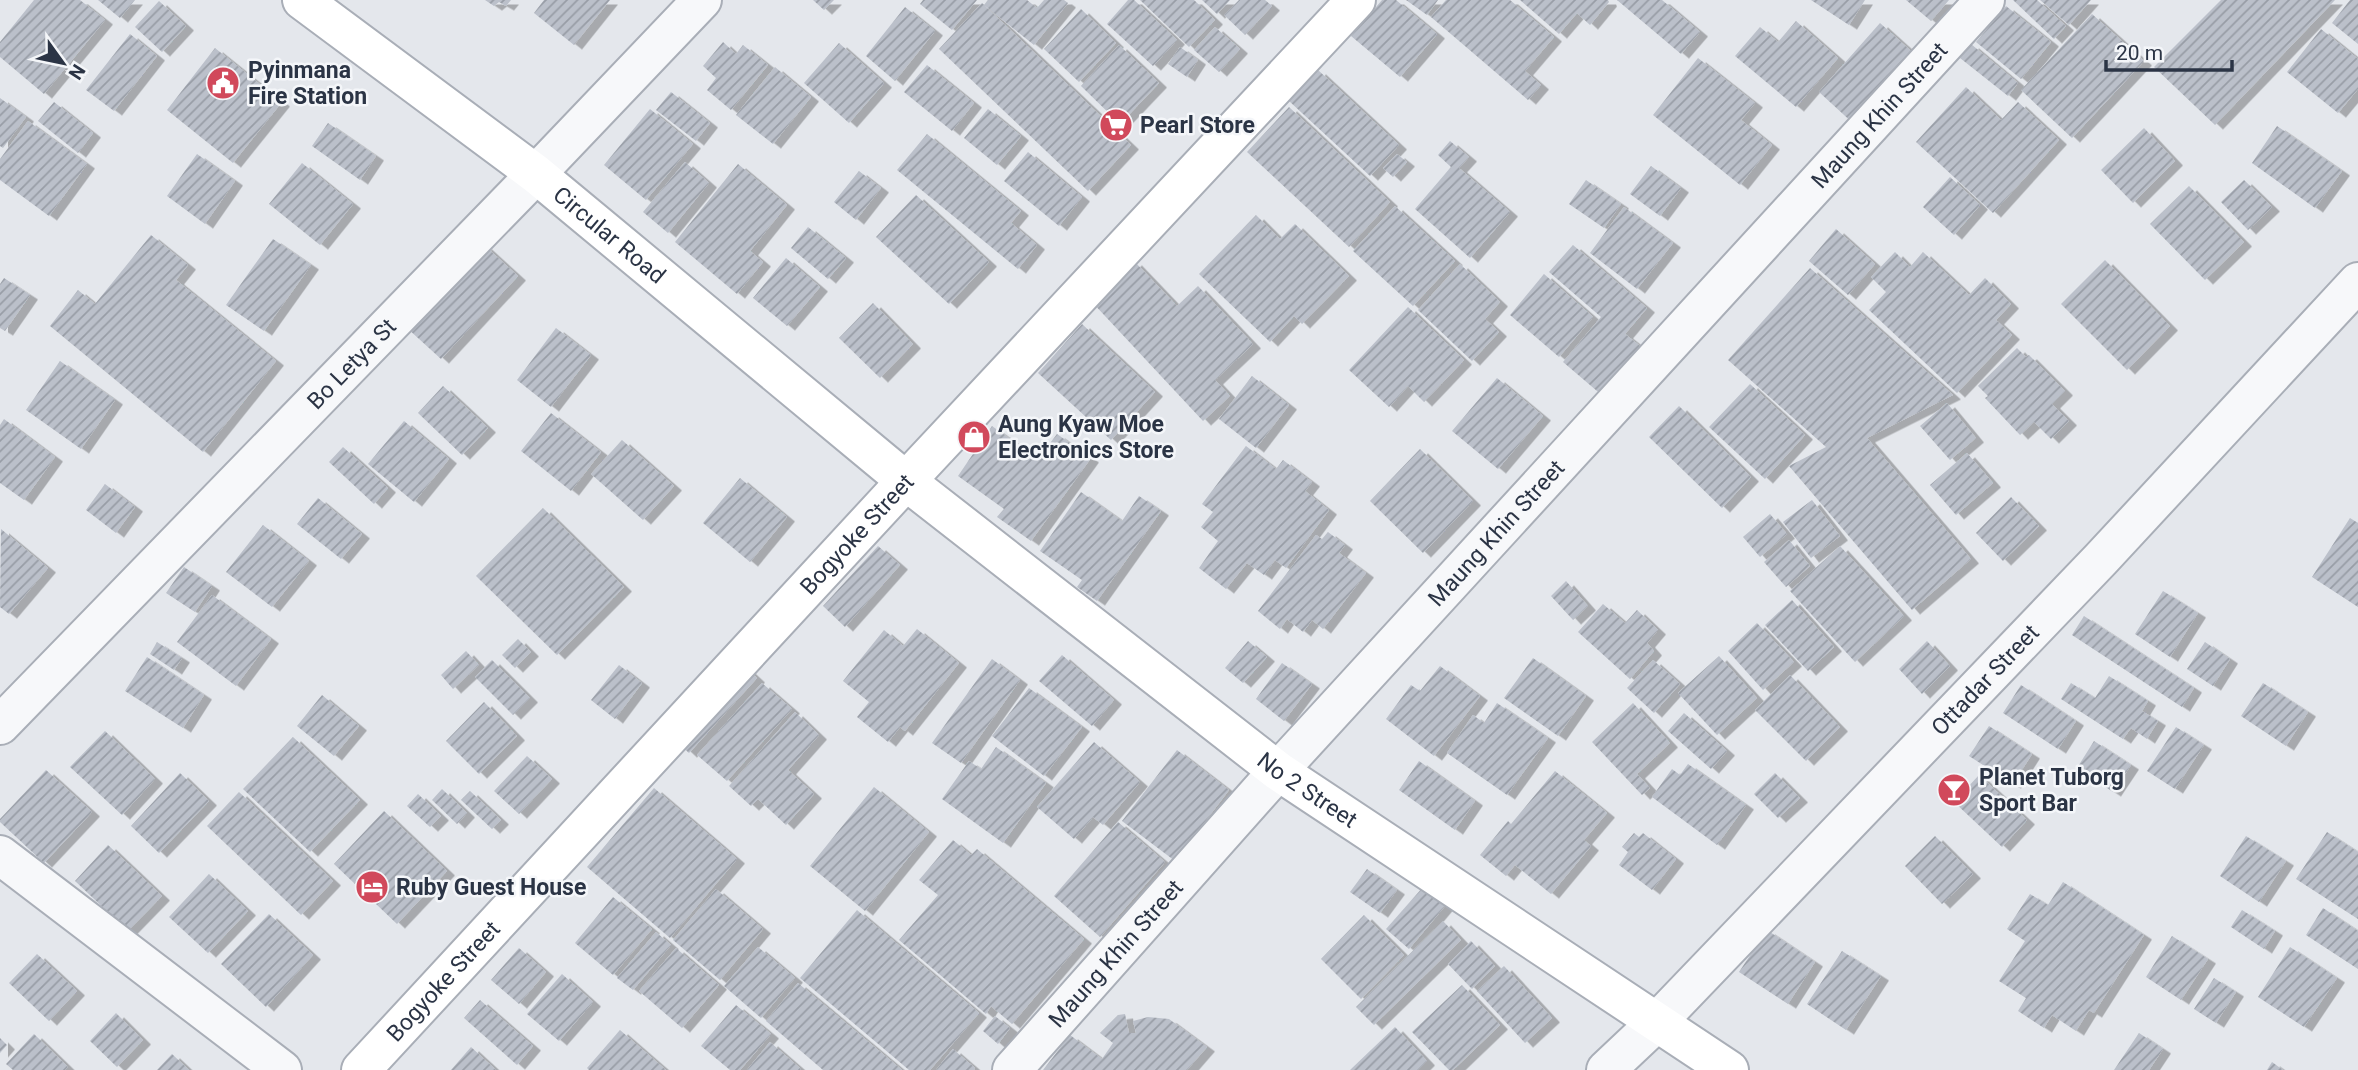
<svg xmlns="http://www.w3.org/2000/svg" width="2358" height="1070" viewBox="0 0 2358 1070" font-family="Roboto,sans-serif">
<defs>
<pattern id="building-hatch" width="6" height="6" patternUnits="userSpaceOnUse" patternTransform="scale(1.75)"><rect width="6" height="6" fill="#bbc0ca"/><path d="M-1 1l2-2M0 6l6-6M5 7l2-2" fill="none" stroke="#989da6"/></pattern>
<filter id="shadow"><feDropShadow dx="8" dy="4.5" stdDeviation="0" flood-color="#0004"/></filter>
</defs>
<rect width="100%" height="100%" fill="#e4e7ec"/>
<path fill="url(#building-hatch)" filter="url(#shadow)" d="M34,0H80L105,20L44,94L0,57V42Z
M98,0H135L120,18Z
M485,0H511L506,6L499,2L494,6Z
M544,0H610L574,45L534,13Z
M813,0H834L824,10Z
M923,0H977L952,30L920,4Z
M988,0H1027L1037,8L1044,0H1064L1068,3L1034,45L984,5Z
M1128,0H1134L1177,40L1153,66L1107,24Z
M1140,0H1194L1215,20L1189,47Z
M1202,0H1230L1217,14Z
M1239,0H1265L1272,6L1245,35L1224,15Z
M1382,0H1396L1437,34L1400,77L1351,36Z
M1406,0H1438L1427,15Z
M1446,0H1510L1554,37L1525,71L1541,85L1528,100L1431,17Z
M1520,0H1608L1609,2L1590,25L1577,13L1559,34Z
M1617,0H1662L1700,32L1681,54Z
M1811,0H1865L1849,25Z
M1906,0H1949L1931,21Z
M2013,0H2037L2066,26L2054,39Z
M2040,0H2091L2069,25Z
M2221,0H2335L2215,125L2154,67Z
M2350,0H2358V44L2332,23Z
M159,1L186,26L162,52L135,27Z
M982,3L1131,145L1088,191L939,49Z
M2006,6L2051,42L2021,79L1976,42Z
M905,7L935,31L895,81L866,56Z
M1081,9L1116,43L1079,82L1044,49Z
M2092,14L2144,61L2072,138L2021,90Z
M1796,21L1838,58L1796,107L1735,56L1760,27L1778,42Z
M1880,23L1911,51L1868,98L1876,104L1856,126L1819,92Z
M1215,27L1240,49L1219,72L1194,50Z
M2321,29L2358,59V89L2338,113L2287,72Z
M130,34L157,56L114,111L86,90Z
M723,42L736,54L743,45L768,65L731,110L707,90L716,78L703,66Z
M839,43L884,83L849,123L804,83Z
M1971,44L2018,83L2008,96L1960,58Z
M1119,45L1159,83L1120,124L1081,86Z
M1180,47L1198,60L1187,77L1168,64Z
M215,48L282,102L233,163L167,110Z
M1698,58L1755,103L1741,120L1772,145L1740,185L1653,115Z
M927,65L974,103L952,131L904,92Z
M775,67L811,97L773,144L736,115Z
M1318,70L1399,145L1370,176L1289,101Z
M1966,87L2001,120L2018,102L2059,140L1993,213L1916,142Z
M671,92L710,123L696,141L656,110Z
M0,98L26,117L3,148L0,146Z
M54,102L93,133L78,153L38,121Z
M1289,107L1390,202L1349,247L1247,152Z
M650,109L693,144L646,200L604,165Z
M988,109L1021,136L997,165L964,138Z
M28,121L87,164L49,216L0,180V159Z
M328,123L376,156L360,180L312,146Z
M2277,126L2342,171L2315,208L2252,163Z
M2144,128L2175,161L2133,203L2101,170Z
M927,134L1021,211L1011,223L1037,245L1018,269L897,170Z
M1450,141L1469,157L1459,168L1510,212L1470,258L1415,209L1451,167L1438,155Z
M1028,152L1082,197L1059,226L1004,181Z
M197,154L235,181L205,224L167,196Z
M1397,154L1407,162L1393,177L1383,168Z
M685,162L709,183L668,233L643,212Z
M302,163L353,204L320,245L269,204Z
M738,164L787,205L750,251L763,262L737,294L675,242Z
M1651,166L1681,188L1660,216L1630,194Z
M859,171L881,188L856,220L834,202Z
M1950,177L1980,205L1954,235L1923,207Z
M1586,180L1621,204L1604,228L1569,204Z
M2244,180L2272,207L2248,230L2221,202Z
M2189,186L2244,242L2205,280L2150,224Z
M916,195L989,262L949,304L876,237Z
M1395,206L1455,261L1413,306L1353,251Z
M1624,207L1673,243L1637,289L1590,253Z
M1256,215L1280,239L1295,224L1349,276L1302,324L1294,316L1270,342L1199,274Z
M808,227L846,258L828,279L791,248Z
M1836,229L1875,264L1848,295L1809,261Z
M151,235L188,265L176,280L276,361L203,452L50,326L78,290L95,304Z
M273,239L311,265L264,331L226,305Z
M484,245L518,276L441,359L407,328Z
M1573,245L1647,308L1625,334L1645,350L1604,397L1563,362L1601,317L1549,272Z
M1895,252L1910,267L1923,252L1969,295L1985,278L2011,304L1996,320L2012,335L1957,393L1869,310L1886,292L1871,277Z
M786,258L820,287L787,326L753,298Z
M2105,260L2170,326L2127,370L2061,304Z
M1134,261L1177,306L1198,286L1253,344L1215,380L1230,396L1203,421L1091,301Z
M1460,264L1500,302L1485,319L1499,332L1472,361L1418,310Z
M1810,268L1953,395L1867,438L1971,559L1912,610L1789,466L1826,447L1728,360Z
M1544,274L1593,317L1559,357L1510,315Z
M4,278L30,295L5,331L0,328V284Z
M873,303L913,344L880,378L839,338Z
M1408,307L1464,360L1424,402L1408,386L1389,407L1349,370Z
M1082,324L1155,392L1111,440L1038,373Z
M556,328L591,355L551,407L517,380Z
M2017,348L2026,357L2029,355L2065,391L2052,404L2069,421L2051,439L2034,422L2020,435L1985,398L1988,396L1978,386Z
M60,361L115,400L81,449L26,410Z
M1252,376L1289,405L1256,448L1219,419Z
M1497,378L1543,416L1498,469L1452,431Z
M1750,384L1805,435L1765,479L1709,427Z
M443,386L488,428L462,455L418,413Z
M1947,403L1976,438L1950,460L1920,426Z
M1679,406L1751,477L1722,508L1649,437Z
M551,413L601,452L571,491L521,451Z
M4,419L55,457L24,500L0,483V425Z
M404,421L449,459L414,502L368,464Z
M992,426L1038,459L1057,434L1091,458L1031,541L997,517L1004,509L958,476Z
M622,440L674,486L643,520L591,474Z
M1246,446L1276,469L1283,460L1312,482L1305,491L1329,510L1286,568L1275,560L1264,575L1247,563L1226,589L1199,568L1218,541L1201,527L1213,512L1202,504Z
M343,447L388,488L374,504L329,462Z
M1420,449L1473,501L1423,553L1370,501Z
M1967,453L1993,483L1956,515L1930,485Z
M740,478L787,517L750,562L703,523Z
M105,484L135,507L116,533L86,510Z
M1081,492L1122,521L1139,496L1161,511L1097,601L1077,587L1082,580L1040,551Z
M2011,497L2039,526L2003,561L1976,533Z
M318,498L362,534L341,559L297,524Z
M1812,500L1840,536L1811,558L1783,522Z
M543,508L624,587L557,655L476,576Z
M1770,514L1787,534L1760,557L1743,537Z
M2350,518L2358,523V607L2312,577Z
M263,525L309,561L272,607L226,572Z
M1,529L48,568L9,614L0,607Z
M1328,532L1345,545L1339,553L1366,573L1323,629L1312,620L1303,632L1287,619L1280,629L1258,611L1316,535L1322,539Z
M1789,540L1810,566L1786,587L1764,562Z
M878,546L900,565L845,627L823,606Z
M1840,546L1904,616L1855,662L1790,591Z
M184,567L212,586L195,612L166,593Z
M1566,581L1588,606L1573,620L1551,596Z
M2163,591L2198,613L2170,657L2135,634Z
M212,595L271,639L236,686L177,642Z
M1792,600L1834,647L1808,671L1765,625Z
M1603,604L1625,623L1637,610L1658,630L1647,643L1654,651L1630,679L1578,632Z
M2084,616L2194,688L2182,707L2072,635Z
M1757,623L1794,662L1763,690L1728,651Z
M917,629L959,663L905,731L900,727L888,742L857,717L869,702L843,681L884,630L903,646Z
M518,639L531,652L515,668L502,655Z
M1248,641L1267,657L1243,683L1225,668Z
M1927,641L1950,666L1922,694L1899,669Z
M157,642L182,658L174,670L150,654Z
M2205,642L2230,659L2213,686L2187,669Z
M466,651L479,665L453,689L441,675Z
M1062,655L1114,700L1092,726L1039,681Z
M1719,656L1757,698L1717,735L1678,693Z
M147,657L204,695L183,728L125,691Z
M1533,658L1586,696L1558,736L1504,698Z
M992,659L1020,680L961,763L932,743Z
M492,660L530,698L513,715L475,677Z
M1653,660L1680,684L1654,713L1627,688Z
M1282,663L1312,684L1284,721L1256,699Z
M619,665L642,683L615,719L591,700Z
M743,665L757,678L689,753L675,740Z
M1440,666L1480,696L1434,756L1386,719L1411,685L1420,691Z
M1790,675L1840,727L1806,761L1755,710Z
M2109,676L2148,701L2142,711L2158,721L2147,739L2131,728L2123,739L2061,699L2071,683L2095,698Z
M762,683L792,709L727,781L697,755Z
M2263,683L2308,712L2286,746L2241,716Z
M2021,685L2076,721L2058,749L2003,713Z
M1029,688L1082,727L1044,776L992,736Z
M322,695L359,726L334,756L297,726Z
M484,702L517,736L479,774L446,741Z
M1497,703L1548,738L1507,795L1447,753L1473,715L1484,723Z
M1633,703L1670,743L1637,774L1650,788L1642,795L1592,742Z
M795,712L819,735L788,770L814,794L786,825L758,799L751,806L729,786Z
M1684,713L1727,751L1711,769L1668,731Z
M1989,726L2032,754L2013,784L1969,756Z
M2176,727L2204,745L2175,789L2147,771Z
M105,731L155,779L122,815L70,767Z
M293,737L360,800L310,852L243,789Z
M2094,741L2131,765L2113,792L2077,768Z
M1094,742L1140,782L1103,825L1093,817L1074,839L1037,807Z
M996,747L1046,783L1003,843L942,799L969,761L981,769Z
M1177,750L1229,790L1175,861L1122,821Z
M527,756L552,779L519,814L494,791Z
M1419,761L1475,801L1455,830L1399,790Z
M1688,764L1746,805L1717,845L1652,797L1672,769L1680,775Z
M46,770L92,812L44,863L0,822V819Z
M1555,771L1607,813L1584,840L1591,846L1551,894L1515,865L1506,876L1480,855L1508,821L1511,824Z
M180,773L209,801L159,853L131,826Z
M1775,773L1800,798L1778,818L1754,794Z
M1979,775L2027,820L2002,847L1954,802Z
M874,787L929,832L865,911L810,866Z
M654,788L737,859L670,938L587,867Z
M442,789L467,813L457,824L432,800Z
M470,791L501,820L492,829L461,800Z
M239,792L333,881L301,915L207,826Z
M418,794L441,816L430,827L407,806Z
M384,811L447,871L397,924L334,864Z
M1118,822L1165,862L1100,937L1054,896Z
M2327,832L2358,852V919L2296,879Z
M1634,833L1639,837L1643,833L1676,859L1652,890L1619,865L1628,852L1622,847Z
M1935,836L1973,874L1942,904L1905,866Z
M2246,836L2286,861L2259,902L2220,876Z
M953,840L971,855L977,849L1084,939L1012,1024L991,1006L986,1014L899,940L938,895L919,880Z
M108,845L162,896L128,931L75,881Z
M1367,869L1397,890L1380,913L1350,892Z
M209,874L248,911L208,953L169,917Z
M2063,882L2144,935L2094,1013L2089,1010L2076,1031L2052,1015L2044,1028L2018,1011L2026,998L1999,981L2025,941L2007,929L2030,894L2048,905Z
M1423,887L1445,906L1409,949L1386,929Z
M716,889L763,929L720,980L673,940Z
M613,897L652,929L613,975L575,943Z
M2323,908L2358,931V969L2306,935Z
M857,910L979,1013L930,1070H909L800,978Z
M2242,910L2275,931L2264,949L2231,927Z
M269,914L313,955L266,1007L221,964Z
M1364,915L1404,955L1361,999L1321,959Z
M1443,921L1461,940L1374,1025L1356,1007Z
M1767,930L1815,962L1788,1004L1739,972Z
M656,932L671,945L633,990L617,978Z
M2172,936L2208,959L2181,1000L2146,977Z
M1471,941L1495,966L1472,989L1448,964Z
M758,947L795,978L761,1018L724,986Z
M2290,947L2337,978L2304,1027L2258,997Z
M519,948L546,972L519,1004L491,980Z
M676,948L719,985L682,1028L639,991Z
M1842,951L1881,976L1846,1030L1807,1004Z
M37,954L77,991L49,1021L9,983Z
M1504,966L1552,1018L1525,1043L1477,991Z
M562,974L593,1002L559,1041L527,1014Z
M2214,978L2236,992L2216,1023L2194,1009Z
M798,983L902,1070H823L766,1021Z
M1462,985L1500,1025L1453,1070H1449L1412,1032Z
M480,1000L533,1046L517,1065L464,1018Z
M736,1005L771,1034L740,1070H730L701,1046Z
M116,1013L143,1040L117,1067L90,1041Z
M1125,1014L1129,1033H1136L1133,1021L1148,1017L1169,1019L1207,1047L1187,1070H1043L1070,1035L1102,1059L1113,1043L1100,1033L1118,1015Z
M995,1016L1010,1028L998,1044L983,1031Z
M1395,1027L1427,1061L1418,1070H1350Z
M620,1030L666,1070H589L587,1068Z
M2139,1033L2163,1049L2149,1070H2114Z
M34,1034L68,1067L65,1070H13L6,1064Z
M0,1038L7,1045L0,1053Z
M770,1042L801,1069L800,1070H747Z
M471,1047L496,1070H451Z
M953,1049L975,1068L974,1070H936Z
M172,1054L189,1070H157Z
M2272,1062L2283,1070H2267Z"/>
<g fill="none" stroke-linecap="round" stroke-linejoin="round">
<defs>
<g id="street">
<path id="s1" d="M0,725L536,174L702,0"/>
<path d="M0,855L282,1070"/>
<path id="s2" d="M1012,1070L1278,771L1985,0"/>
<path id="s3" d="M1606,1070L1657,1022L2101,559L2358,282"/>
</g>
<g id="secondary">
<path id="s4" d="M302,0L536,174L906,481L1278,771L1729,1070"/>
<path id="s5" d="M361,1070L906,481L1356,0"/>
</g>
</defs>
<use href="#street" stroke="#a9aeb7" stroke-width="42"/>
<use href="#secondary" stroke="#a9aeb7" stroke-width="42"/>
<use href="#street" stroke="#f7f8fa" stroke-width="38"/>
<use href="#secondary" stroke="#fff" stroke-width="38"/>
</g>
<defs>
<symbol id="civic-disc" viewBox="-11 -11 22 22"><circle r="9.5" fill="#d1495b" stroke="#f4f6f9"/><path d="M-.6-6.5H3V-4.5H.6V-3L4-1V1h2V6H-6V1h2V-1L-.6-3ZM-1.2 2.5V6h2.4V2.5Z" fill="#fff"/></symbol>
<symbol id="supermarket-disc" viewBox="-11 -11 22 22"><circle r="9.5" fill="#d1495b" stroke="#f4f6f9"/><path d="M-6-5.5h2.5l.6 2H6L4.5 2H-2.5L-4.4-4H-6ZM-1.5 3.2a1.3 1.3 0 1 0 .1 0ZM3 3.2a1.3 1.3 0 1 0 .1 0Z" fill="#fff"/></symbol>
<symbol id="shop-disc" viewBox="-11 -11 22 22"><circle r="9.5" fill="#d1495b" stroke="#f4f6f9"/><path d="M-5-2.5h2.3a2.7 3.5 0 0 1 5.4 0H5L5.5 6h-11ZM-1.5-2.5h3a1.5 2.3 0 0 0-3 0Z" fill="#fff"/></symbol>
<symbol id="bar-disc" viewBox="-11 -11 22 22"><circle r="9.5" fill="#d1495b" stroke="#f4f6f9"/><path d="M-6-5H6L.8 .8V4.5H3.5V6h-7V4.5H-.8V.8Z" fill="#fff"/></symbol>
<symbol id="hotel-disc" viewBox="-11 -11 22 22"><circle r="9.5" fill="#d1495b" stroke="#f4f6f9"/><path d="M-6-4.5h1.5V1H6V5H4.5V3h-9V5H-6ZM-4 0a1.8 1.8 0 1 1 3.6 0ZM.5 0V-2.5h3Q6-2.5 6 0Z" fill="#fff"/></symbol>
</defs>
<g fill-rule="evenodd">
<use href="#civic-disc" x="204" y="64" width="38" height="38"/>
<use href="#supermarket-disc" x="1097" y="106" width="38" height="38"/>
<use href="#shop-disc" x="955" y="418" width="38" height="38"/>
<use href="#bar-disc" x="1935" y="771" width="38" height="38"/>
<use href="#hotel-disc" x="353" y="868" width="38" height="38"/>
</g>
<g text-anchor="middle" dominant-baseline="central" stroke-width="5" stroke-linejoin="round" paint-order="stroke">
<g font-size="23" font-weight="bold" fill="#2b3445" stroke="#f4f6f9" text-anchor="start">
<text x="248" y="70">Pyinmana<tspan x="248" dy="26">Fire Station</tspan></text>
<text x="1140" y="125">Pearl Store</text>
<text x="998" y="424">Aung Kyaw Moe<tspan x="998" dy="26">Electronics Store</tspan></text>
<text x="1979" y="777">Planet Tuborg<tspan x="1979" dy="26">Sport Bar</tspan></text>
<text x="396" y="887">Ruby Guest House</text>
</g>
<g font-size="23" fill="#2b3445" stroke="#f4f6f9">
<text stroke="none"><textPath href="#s2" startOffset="1290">Maung Khin Street</textPath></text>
<text stroke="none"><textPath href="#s4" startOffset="387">Circular Road</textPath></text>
<text stroke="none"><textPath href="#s1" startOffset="504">Bo Letya St</textPath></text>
<text stroke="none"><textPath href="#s2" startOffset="723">Maung Khin Street</textPath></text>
<text stroke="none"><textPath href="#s5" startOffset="730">Bogyoke Street</textPath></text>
<text stroke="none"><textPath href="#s3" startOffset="544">Ottadar Street</textPath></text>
<text stroke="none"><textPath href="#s4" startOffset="1279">No 2 Street</textPath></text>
<text stroke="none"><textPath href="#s2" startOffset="156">Maung Khin Street</textPath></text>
<text stroke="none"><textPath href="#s5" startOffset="121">Bogyoke Street</textPath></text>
</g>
</g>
<g transform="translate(63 63) rotate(123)" stroke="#f4f6f9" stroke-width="5" paint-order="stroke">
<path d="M0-5L12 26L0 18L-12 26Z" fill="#2b3445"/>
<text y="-10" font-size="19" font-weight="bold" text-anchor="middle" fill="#2b3445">N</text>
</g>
<path d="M2106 60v10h126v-10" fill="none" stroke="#2b3445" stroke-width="3.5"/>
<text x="2116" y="60" font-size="21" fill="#2b3445" stroke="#f4f6f9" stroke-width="5" paint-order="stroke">20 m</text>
</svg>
